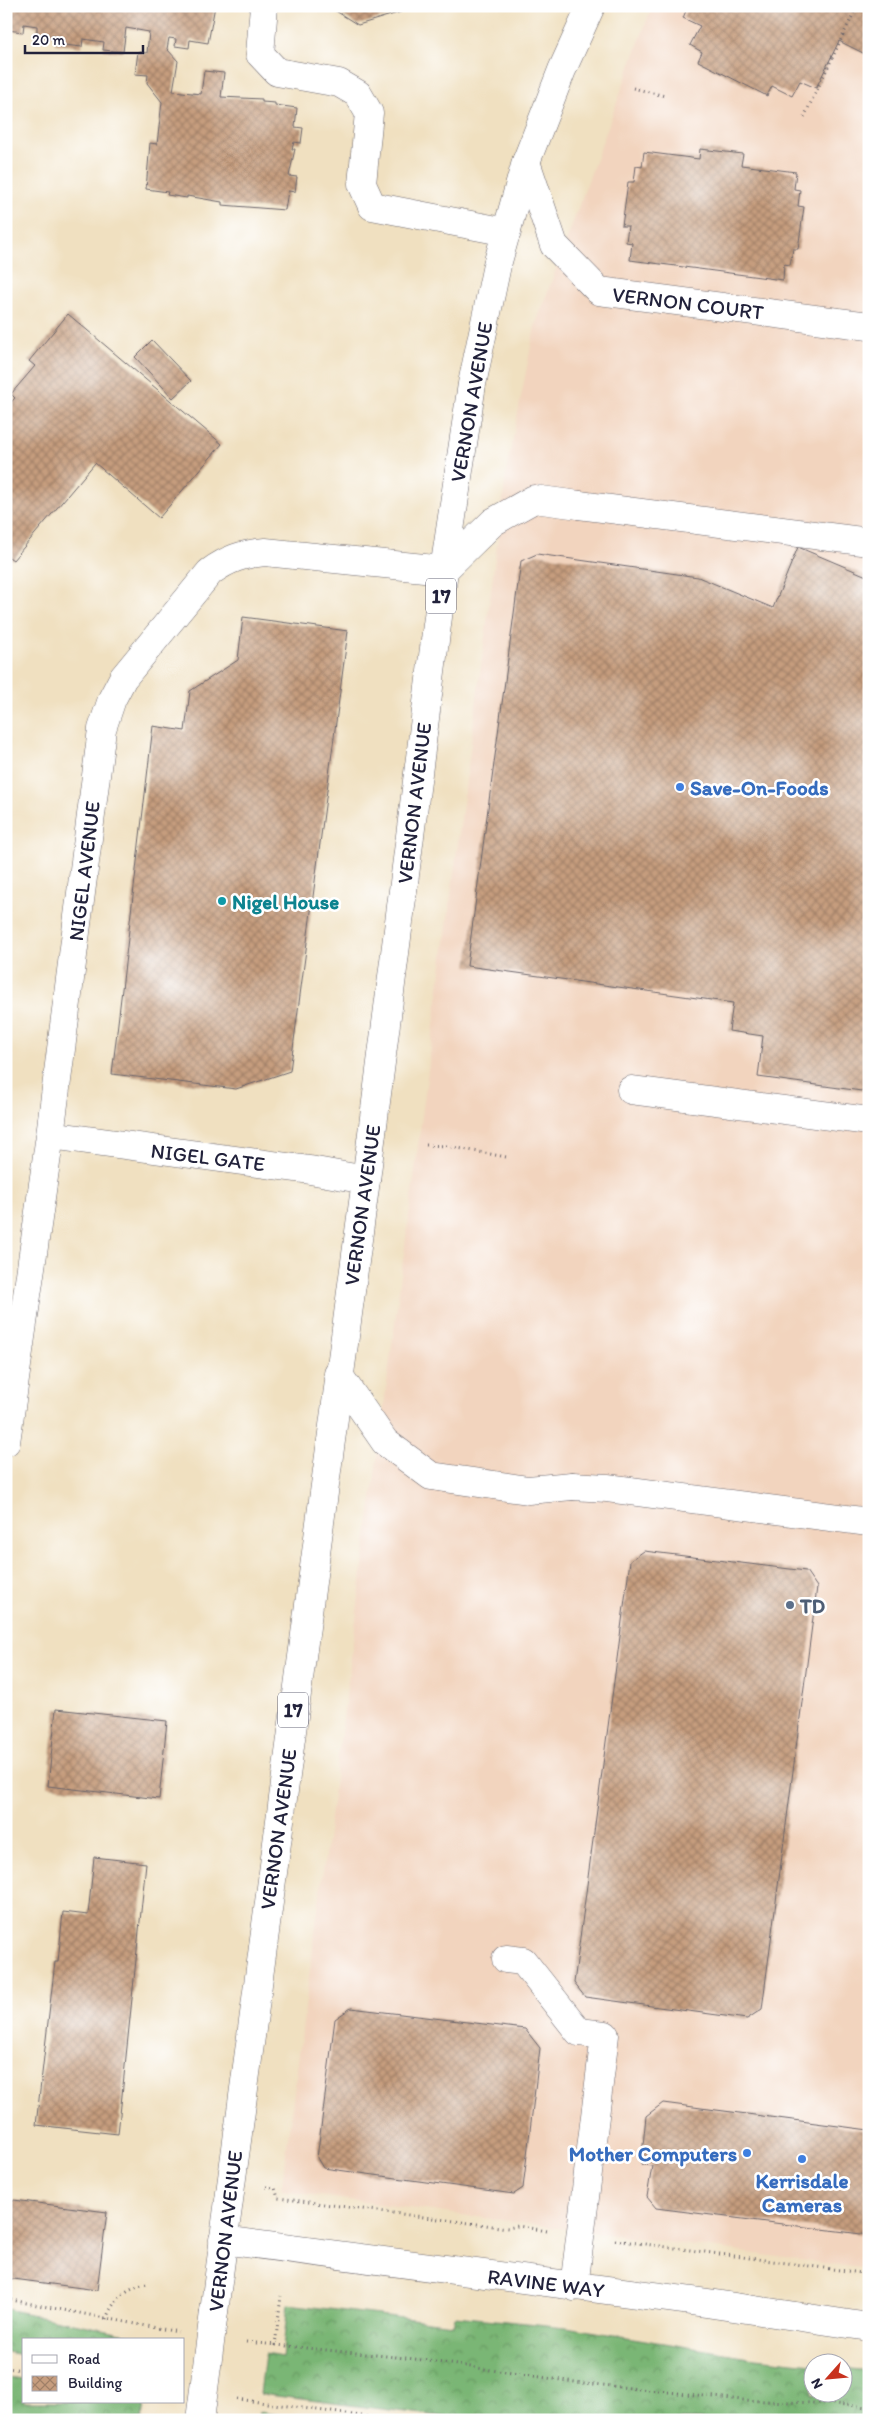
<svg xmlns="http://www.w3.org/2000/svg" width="875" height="2426" viewBox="0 0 875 2426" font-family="Itim,sans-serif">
<defs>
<pattern id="forest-crowns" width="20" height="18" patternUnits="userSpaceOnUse" patternTransform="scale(1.25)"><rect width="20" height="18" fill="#7ab674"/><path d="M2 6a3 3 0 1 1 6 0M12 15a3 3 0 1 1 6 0" fill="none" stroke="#649460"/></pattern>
<pattern id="building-cross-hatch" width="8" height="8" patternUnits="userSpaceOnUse" patternTransform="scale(1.25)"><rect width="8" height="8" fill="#c69d7e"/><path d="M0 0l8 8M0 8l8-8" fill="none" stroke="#a08068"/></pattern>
</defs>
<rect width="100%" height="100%" fill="#fff"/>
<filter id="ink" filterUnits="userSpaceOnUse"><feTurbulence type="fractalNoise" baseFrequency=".02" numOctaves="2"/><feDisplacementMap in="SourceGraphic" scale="10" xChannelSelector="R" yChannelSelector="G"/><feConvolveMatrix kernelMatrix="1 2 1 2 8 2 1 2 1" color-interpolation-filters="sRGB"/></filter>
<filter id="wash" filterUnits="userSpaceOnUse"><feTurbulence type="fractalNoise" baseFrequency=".0096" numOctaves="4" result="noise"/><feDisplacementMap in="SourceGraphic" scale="20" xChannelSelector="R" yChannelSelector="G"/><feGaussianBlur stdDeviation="1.12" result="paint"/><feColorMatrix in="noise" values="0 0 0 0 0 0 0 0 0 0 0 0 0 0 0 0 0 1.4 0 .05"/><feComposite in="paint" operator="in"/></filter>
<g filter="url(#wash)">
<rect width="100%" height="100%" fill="#f0e0c0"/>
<path fill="#f2d4be" d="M652,6H869V497L867,513H869V2269L281,2191L507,468L535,326Z"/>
<path fill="url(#forest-crowns)" stroke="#4e6c58" d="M288,2304L453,2324L455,2316L566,2327L755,2358L812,2364V2394H842L843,2368L869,2371V2420H471L260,2394L265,2354L282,2357Z
M6,2309L146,2338V2340H24V2355L6,2352Z
M6,2378L24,2380V2402H144L142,2420H6Z
M259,2412L313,2420H258Z"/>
<g id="blocks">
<path fill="url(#building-cross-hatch)" d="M6,6H215L208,43L190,40L189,48L175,46L176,39L169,38L167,49L178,61L173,91L201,94L204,71L224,73L221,97L262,99V102L275,103V105L297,108L295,127L303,128L301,143L294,142L292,149H295L289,176L297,177L295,192L288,191L285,210L222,205V202L187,196V198L167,195L168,192L146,189L150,143L157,144L162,102L147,83L148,75L135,74L138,52L147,53L149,32L126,28L123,52L103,50L104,42L83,39L82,47L55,44V36L37,34V26L24,24L23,32L7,30Z
M328,6H402L401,12L358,25Z
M688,6H869V56L839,41L816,88L800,81L792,96L772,86L767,96L698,61L702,52L690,45L700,26L683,18Z
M700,149L743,154L741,165L796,172L794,189L800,190L798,206L804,207L798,249H793L790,265L784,264L783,280L630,260L632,243L626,242L628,226H622L628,182H634L636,166L642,167L644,152L699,159Z
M68,314L222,444L159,518L95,463L13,560L6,555V408L15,398L11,394L35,366L29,361Z
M152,340L191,381L173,398L135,357Z
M798,547L869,577V1092L758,1077L763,1036L729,1031L733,1003L467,966L521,561L537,554L698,577L773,608Z
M243,617L348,631L290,1071L236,1089L112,1074L153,726L185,731L190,691L238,660Z
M644,1551L806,1571L817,1587L762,2009L747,2019L585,1997L574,1983L630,1561Z
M56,1709L167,1721L159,1799L48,1786Z
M94,1857L146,1863L118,2134L36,2125L55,1962H58L63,1912L88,1915Z
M351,2008L525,2029L540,2048L523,2188L514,2194L323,2168L317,2158L335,2019Z
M663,2103L869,2130V2235L656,2208L647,2197L652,2166L641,2165L646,2116Z
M6,2199L107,2212L97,2290L6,2278Z"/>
</g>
</g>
<g filter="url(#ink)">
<use href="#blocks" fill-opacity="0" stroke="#6a646a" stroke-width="1"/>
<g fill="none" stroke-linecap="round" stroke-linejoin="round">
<defs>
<path id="minor" d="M264,6L260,54L277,72L339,83L358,94L369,113L362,184L372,206L507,232
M526,162L554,245L599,291L869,326
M579,505L869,542
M631,1090L869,1121
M50,1135L310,1170L366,1180
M6,1442L50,1135L102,729L112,699L123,678L210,572C228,559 242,554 265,552L444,570
M572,1486L607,1488L869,1522
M506,1959L523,1961L579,2032L605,2035L574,2287
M223,2240L707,2303L869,2327"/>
<path id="highway" d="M444,570L493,522L534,499L579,505
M338,1374L385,1442L431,1476L528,1490L572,1486
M214,2312L366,1180L444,570L472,384L497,265L526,162L562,70L591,6"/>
</defs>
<use href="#minor" stroke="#6a646a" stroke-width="29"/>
<use href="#highway" stroke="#6a646a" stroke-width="29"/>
<path stroke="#6a646a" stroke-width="3" stroke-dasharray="1 4" stroke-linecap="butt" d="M633,88L665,96
M804,117L857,6
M426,1145L447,1146L506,1157
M266,2187L275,2188L278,2198L508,2228L518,2226L547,2231
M615,2240L869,2274
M6,2299L178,2332
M106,2319C113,2300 127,2286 148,2284
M246,2342L415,2359L575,2382L742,2400L836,2404L869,2407
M275,2346L281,2296
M6,2368L24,2370
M237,2399L390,2420"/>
<use href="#minor" stroke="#fff" stroke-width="28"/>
<use href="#highway" stroke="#fff" stroke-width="28"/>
<defs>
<path id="highway-bridge" d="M200,2420L214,2312"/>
</defs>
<use href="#highway-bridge" stroke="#6a646a" stroke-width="29" stroke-linecap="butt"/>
<use href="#highway-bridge" stroke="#fff" stroke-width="28"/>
</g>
</g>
<g fill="#3f7fe0" stroke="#fff" stroke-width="2">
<circle cx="680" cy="787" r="5"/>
<circle cx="747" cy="2153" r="5"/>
<circle cx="802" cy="2159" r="5"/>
</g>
<circle fill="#0f9aa8" stroke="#fff" stroke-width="2" cx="222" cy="901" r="5"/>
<circle fill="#5c6f8a" stroke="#fff" stroke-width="2" cx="790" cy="1605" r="5"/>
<g text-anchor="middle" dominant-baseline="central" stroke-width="5" stroke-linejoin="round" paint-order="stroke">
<g fill="#fff" stroke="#646476" stroke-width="1">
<rect x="426" y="578.5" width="30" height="35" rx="4"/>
<rect x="278" y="1692.5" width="30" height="35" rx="4"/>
</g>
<g font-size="20" font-weight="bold" fill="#22223b">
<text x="441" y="596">17</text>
<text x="293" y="1710">17</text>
</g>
<g font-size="21" fill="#22223b" stroke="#fff">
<text transform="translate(688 303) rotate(7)">VERNON COURT</text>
<text transform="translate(471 402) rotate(-80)">VERNON AVENUE</text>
<text transform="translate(414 803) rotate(-83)">VERNON AVENUE</text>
<text transform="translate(84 871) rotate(-83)">NIGEL AVENUE</text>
<text transform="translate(208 1157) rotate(7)">NIGEL GATE</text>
<text transform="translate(362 1205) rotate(-82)">VERNON AVENUE</text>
<text transform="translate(278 1829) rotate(-82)">VERNON AVENUE</text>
<text transform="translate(225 2231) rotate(-83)">VERNON AVENUE</text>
<text transform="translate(546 2283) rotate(7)">RAVINE WAY</text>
</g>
<g font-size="21" font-weight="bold" fill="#366cbe" stroke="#fff" text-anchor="start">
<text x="690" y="787">Save-On-Foods</text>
<text x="737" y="2153" text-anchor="end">Mother Computers</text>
<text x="802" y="2180" text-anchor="middle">Kerrisdale<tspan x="802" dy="24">Cameras</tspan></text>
</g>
<g font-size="21" font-weight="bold" fill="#0d838f" stroke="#fff" text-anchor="start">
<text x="232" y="901">Nigel House</text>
</g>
<g font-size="21" font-weight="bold" fill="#4e5e75" stroke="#fff" text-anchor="start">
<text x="800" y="1605">TD</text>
</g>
</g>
<rect width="875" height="2426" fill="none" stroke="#fff" stroke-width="25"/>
<rect x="22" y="2338" width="162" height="65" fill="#ffffff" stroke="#a7a7b1"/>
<rect x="32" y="2355" width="25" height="8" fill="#ffffff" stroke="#a7a7b1"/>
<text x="68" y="2364" font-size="15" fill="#22223b">Road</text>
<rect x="32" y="2376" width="25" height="15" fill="url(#building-cross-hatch)" stroke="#a7a7b1"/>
<text x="68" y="2388" font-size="15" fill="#22223b">Building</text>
<g transform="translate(828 2378) rotate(243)"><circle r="24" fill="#ffffff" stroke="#a7a7b1"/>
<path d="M0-4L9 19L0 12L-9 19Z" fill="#c8321e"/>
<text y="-8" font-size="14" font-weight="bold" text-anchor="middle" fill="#22223b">N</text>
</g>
<path d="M25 45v8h118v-8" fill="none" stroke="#22223b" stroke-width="2.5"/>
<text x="32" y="45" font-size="15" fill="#22223b" stroke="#ffffff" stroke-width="4" paint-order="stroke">20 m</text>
</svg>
